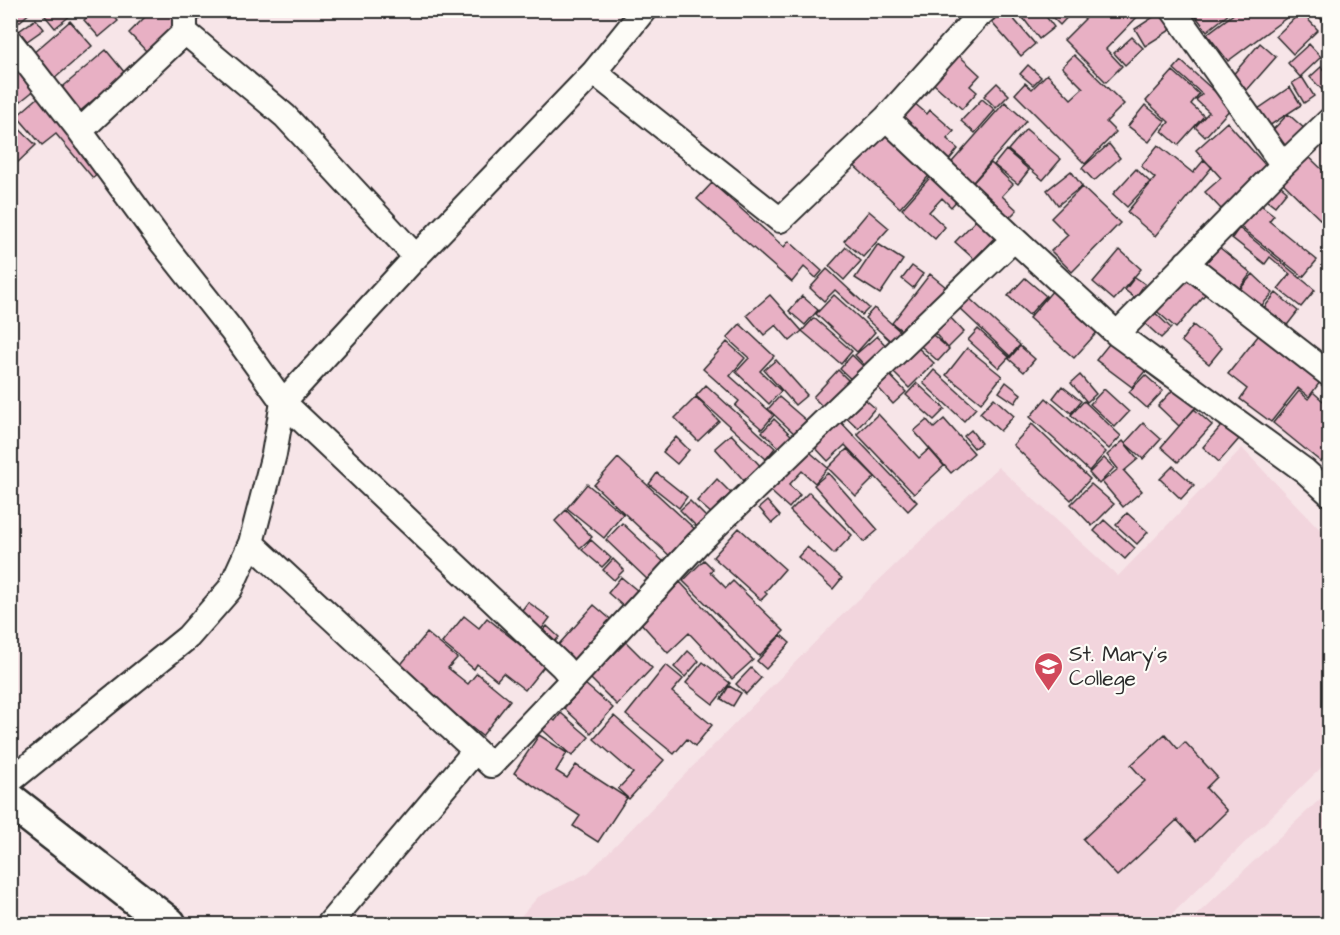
<svg xmlns="http://www.w3.org/2000/svg" width="1340" height="935" viewBox="0 0 1340 935" font-family="'Architects Daughter',sans-serif">
<rect width="100%" height="100%" fill="#f7e5e8"/>
<filter id="ink" filterUnits="userSpaceOnUse"><feTurbulence type="fractalNoise" baseFrequency=".0167" numOctaves="2"/><feDisplacementMap in="SourceGraphic" scale="12" xChannelSelector="R" yChannelSelector="G"/><feConvolveMatrix kernelMatrix="1 2 1 2 8 2 1 2 1" color-interpolation-filters="sRGB"/></filter>
<g filter="url(#ink)">
<path fill="#f2d5dd" d="M1242,448L1329,539V760L1162,924H514L538,897L588,873L834,623L998,467L1118,576Z
M1329,791V924H1187L1303,815Z"/>
<path fill="#e8b0c4" stroke="#2b2b2b" stroke-width="1.5" d="M10,10H33L17,24L10,16Z
M75,10L76,11L55,28L41,11Z
M95,10H109L118,21L99,37L84,20Z
M152,10L182,11L172,21L175,24L147,52L129,33Z
M993,10H1006L1035,44L1021,56L986,16Z
M1017,10H1041L1054,27L1039,39Z
M1049,10H1072L1073,11L1060,25L1047,12Z
M1094,10H1144L1106,49L1122,66L1106,82L1064,40Z
M1164,10L1175,27L1145,46L1135,29Z
M1191,10H1234L1207,31Z
M1239,10H1297L1228,61L1207,34Z
M1312,10H1330V12L1322,20Z
M1301,12L1318,30L1293,54L1276,36Z
M36,19L44,29L27,41L19,31Z
M70,21L92,46L54,79L32,54Z
M1132,37L1143,48L1125,65L1114,53Z
M1260,43L1276,57L1247,90L1231,77Z
M1309,44L1321,57L1300,77L1288,63Z
M952,49L980,75L970,86L977,92L962,109L926,77Z
M106,50L125,73L78,113L59,90Z
M1074,55L1124,104L1106,122L1116,132L1085,164L1015,94L1025,83L1032,89L1047,74L1071,99L1083,88L1062,67Z
M10,57L36,89L11,109L10,108Z
M1181,61L1232,107L1205,137L1195,127L1209,112L1196,100L1202,94L1174,69Z
M1028,65L1041,77L1033,85L1020,74Z
M1321,67L1330,76V93L1327,95L1310,77Z
M1173,71L1199,94L1191,104L1204,116L1178,145L1162,131L1169,122L1146,101Z
M1302,77L1314,96L1304,103L1292,83Z
M997,83L1009,95L996,108L984,96Z
M1290,87L1301,105L1266,128L1255,111Z
M40,96L103,170L93,178L56,134L42,145L17,116Z
M982,99L995,110L975,133L961,121Z
M913,102L927,114L930,110L954,131L947,139L958,149L945,165L896,120Z
M1005,102L1026,121L967,189L945,170Z
M1145,105L1165,121L1149,142L1128,126Z
M1288,114L1306,130L1285,151L1268,135Z
M10,120L36,145L16,164L10,158Z
M1227,122L1267,167L1221,209L1205,192L1221,178L1196,150Z
M885,123L935,169L900,208L849,161Z
M1026,129L1061,159L1043,180L1008,150Z
M1109,144L1120,158L1094,181L1082,168Z
M1158,145L1193,173L1204,160L1212,167L1155,236L1127,212L1155,178L1141,166Z
M1006,150L1029,170L1018,184L994,165Z
M1307,155L1330,177V229L1281,181Z
M991,163L1013,184L1002,196L1017,210L1006,221L969,187Z
M1136,169L1150,182L1127,207L1113,194Z
M1071,171L1082,186L1058,205L1047,190Z
M934,173L960,197L951,207L942,198L929,212L945,227L935,239L902,209Z
M1274,180L1287,191L1275,206L1262,196Z
M712,183L784,247L789,241L822,271L816,278L804,267L792,282L697,199Z
M1082,187L1120,223L1072,272L1051,251L1068,235L1051,218Z
M1257,202L1274,215L1269,221L1317,260L1303,277L1238,225Z
M869,211L889,228L863,257L844,241Z
M980,216L999,233L974,259L955,242Z
M1239,228L1315,290L1301,307L1278,289L1290,274L1270,257L1265,264L1232,238Z
M878,244L903,260L880,294L855,278Z
M846,247L861,261L844,280L829,266Z
M1219,247L1251,273L1234,296L1203,267Z
M1120,250L1141,269L1114,300L1093,282Z
M912,266L923,274L913,288L902,279Z
M827,269L869,308L862,315L835,290L824,301L810,288Z
M1184,270L1208,291L1176,328L1152,307Z
M930,274L946,287L908,335L892,323Z
M1253,274L1273,293L1254,314L1234,296Z
M1135,277L1145,284L1135,298L1125,290Z
M1025,278L1046,296L1029,315L1008,296Z
M1054,289L1100,329L1074,358L1029,318Z
M1276,293L1298,311L1281,333L1258,315Z
M770,295L802,331L790,341L776,325L764,335L747,315Z
M834,295L875,332L857,352L816,314Z
M802,296L818,310L805,325L789,311Z
M967,296L1020,345L1010,356L957,306Z
M874,308L903,334L894,344L865,318Z
M1150,308L1171,328L1161,338L1140,319Z
M947,314L964,332L948,348L931,329Z
M814,318L852,351L841,364L802,331Z
M740,324L774,356L760,371L781,391L769,404L736,372L749,358L727,338Z
M1193,325L1222,348L1209,364L1181,341Z
M926,329L949,349L938,361L915,341Z
M978,329L1009,357L999,368L968,340Z
M1262,331L1323,378L1309,397L1298,388L1271,422L1240,399L1247,389L1228,374Z
M1117,334L1172,376L1165,386L1145,371L1132,387L1096,360Z
M877,336L889,349L868,369L855,355Z
M727,342L745,358L730,376L774,415L762,429L735,406L739,401L703,369Z
M914,344L934,363L909,388L890,369Z
M1020,346L1035,359L1024,372L1009,359Z
M967,348L1002,376L981,403L946,375Z
M852,355L866,369L854,382L840,369Z
M776,360L807,395L795,405L764,370Z
M838,370L852,384L827,411L813,397Z
M885,370L906,392L893,404L873,382Z
M934,370L976,408L964,421L923,383Z
M1080,375L1096,394L1087,402L1071,383Z
M1145,375L1163,391L1147,408L1129,392Z
M1181,381L1202,401L1179,426L1158,406Z
M1006,382L1021,394L1015,403L999,392Z
M917,383L945,409L934,420L906,395Z
M706,385L775,448L766,459L696,396Z
M1062,386L1081,401L1071,413L1053,398Z
M1104,389L1129,412L1115,427L1090,404Z
M1299,391L1308,399L1313,392L1323,401L1330,393V452L1321,462L1273,423Z
M860,395L875,408L858,428L843,414Z
M696,397L719,421L698,441L675,418Z
M779,397L808,422L796,435L768,409Z
M994,398L1014,416L1000,431L980,413Z
M1046,398L1106,452L1089,471L1030,417Z
M1084,401L1121,436L1109,449L1071,415Z
M1194,409L1212,425L1178,462L1161,447Z
M878,414L919,458L929,449L944,466L914,494L857,434Z
M836,417L917,502L908,511L845,445L828,461L810,442Z
M774,419L792,436L781,449L762,432Z
M944,419L974,453L951,473L914,431L927,420L934,428Z
M1143,423L1161,439L1143,459L1125,443Z
M1032,424L1090,479L1071,500L1013,445Z
M1222,425L1239,439L1219,462L1203,447Z
M971,430L981,443L974,448L964,436Z
M731,434L764,470L748,485L715,448Z
M676,437L689,450L677,464L663,452Z
M1123,441L1138,459L1124,471L1142,491L1123,507L1102,482L1118,469L1107,455Z
M803,446L828,468L815,483L802,471L789,485L800,495L789,508L766,487Z
M847,449L875,477L856,496L828,468Z
M618,458L698,532L673,559L594,485Z
M1104,458L1114,468L1099,484L1089,473Z
M1173,466L1194,485L1181,499L1160,479Z
M657,473L687,497L679,508L649,484Z
M828,473L878,530L864,542L814,485Z
M717,479L731,493L712,514L697,501Z
M587,484L623,514L604,538L567,508Z
M1091,484L1114,504L1092,526L1071,504Z
M809,492L852,535L834,554L790,511Z
M690,501L709,520L699,529L680,510Z
M767,501L780,516L772,523L759,508Z
M566,510L592,537L580,548L555,521Z
M1127,513L1148,532L1137,544L1116,525Z
M1104,520L1135,548L1125,559L1094,531Z
M622,523L667,565L650,582L606,540Z
M739,528L785,569L765,592L767,594L761,600L713,557Z
M591,540L611,558L602,567L582,550Z
M807,547L842,578L833,589L798,557Z
M613,559L624,570L614,580L603,570Z
M704,560L713,569L710,572L726,588L733,581L784,631L759,656L683,581Z
M621,577L638,591L624,607L608,593Z
M680,582L753,660L732,679L689,633L668,653L639,621Z
M528,602L550,618L538,634L516,618Z
M594,605L615,623L573,670L552,652Z
M464,616L479,628L487,618L545,665L525,690L503,673L497,680L477,664L474,669L442,643Z
M547,626L559,637L548,649L536,638Z
M427,633L457,658L448,668L468,684L477,673L510,700L482,736L398,668Z
M781,635L790,643L766,669L757,661Z
M626,642L652,668L617,705L590,678Z
M688,651L699,661L685,677L674,667Z
M703,662L730,683L713,704L686,683Z
M666,665L683,679L672,692L712,725L695,746L687,739L674,754L626,715Z
M751,668L761,678L746,694L736,684Z
M585,684L613,708L591,733L564,708Z
M729,686L741,693L733,706L721,699Z
M546,713L555,721L561,713L589,737L572,756L536,724Z
M614,716L664,760L629,799L618,789L633,773L594,739Z
M1165,734L1178,749L1185,742L1217,777L1206,788L1227,811L1196,841L1177,820L1117,876L1083,839L1145,781L1131,765Z
M539,735L567,753L556,771L567,778L576,765L627,798L598,842L573,826L580,816L514,773Z"/>
<g fill="none" stroke-linecap="round" stroke-linejoin="round">
<defs>
<path id="minor" d="M1173,10L1283,165
M185,32L285,116L416,257
M10,41L80,131L157,236L232,331L283,402L562,666L573,679
M594,72L780,220L886,118L1014,239L1117,334L1305,471L1330,494
M886,118L976,18L985,10
M80,131L185,32V17L189,10
M1186,263L1330,375
M1117,334L1283,165L1330,120
M251,543L491,765L573,679L698,543L1014,239
M10,781L188,637L230,589L251,543L274,454L283,402L416,257L594,72L644,10
M329,924L475,751"/>
<path id="secondary" d="M10,800L169,924"/>
</defs>
<use href="#minor" stroke="#2b2b2b" stroke-width="28"/>
<use href="#secondary" stroke="#2b2b2b" stroke-width="38"/>
<use href="#minor" stroke="#fdfcf7" stroke-width="24"/>
<use href="#secondary" stroke="#fdfcf7" stroke-width="33"/>
</g>
</g>
<defs>
<symbol id="university-pin" viewBox="-11 -11 22 30"><path d="M0 17L-7.5 6A9.5 9.5 0 1 1 7.5 6Z" fill="#d1495b" stroke="#fdfcf7"/><path d="M0-5L7-2L0 1L-7-2ZM-4 1L0 2.5L4 1V4Q0 6-4 4Z" fill="#fff"/></symbol>
</defs>
<g fill-rule="evenodd">
<use href="#university-pin" x="1032" y="650" width="33" height="45"/>
</g>
<g text-anchor="middle" dominant-baseline="central" stroke-width="4.5" stroke-linejoin="round" paint-order="stroke">
<g font-size="21" fill="#2b2b2b" stroke="#fdfcf7" text-anchor="start">
<text x="1069" y="654">St. Mary's<tspan x="1069" dy="24">College</tspan></text>
</g>
</g>
<rect width="1340" height="935" fill="none" stroke="#fdfcf7" stroke-width="36"/>
<rect x="18" y="18" width="1304" height="899" fill="none" stroke="#2b2b2b" stroke-width="2" filter="url(#ink)"/>
</svg>
